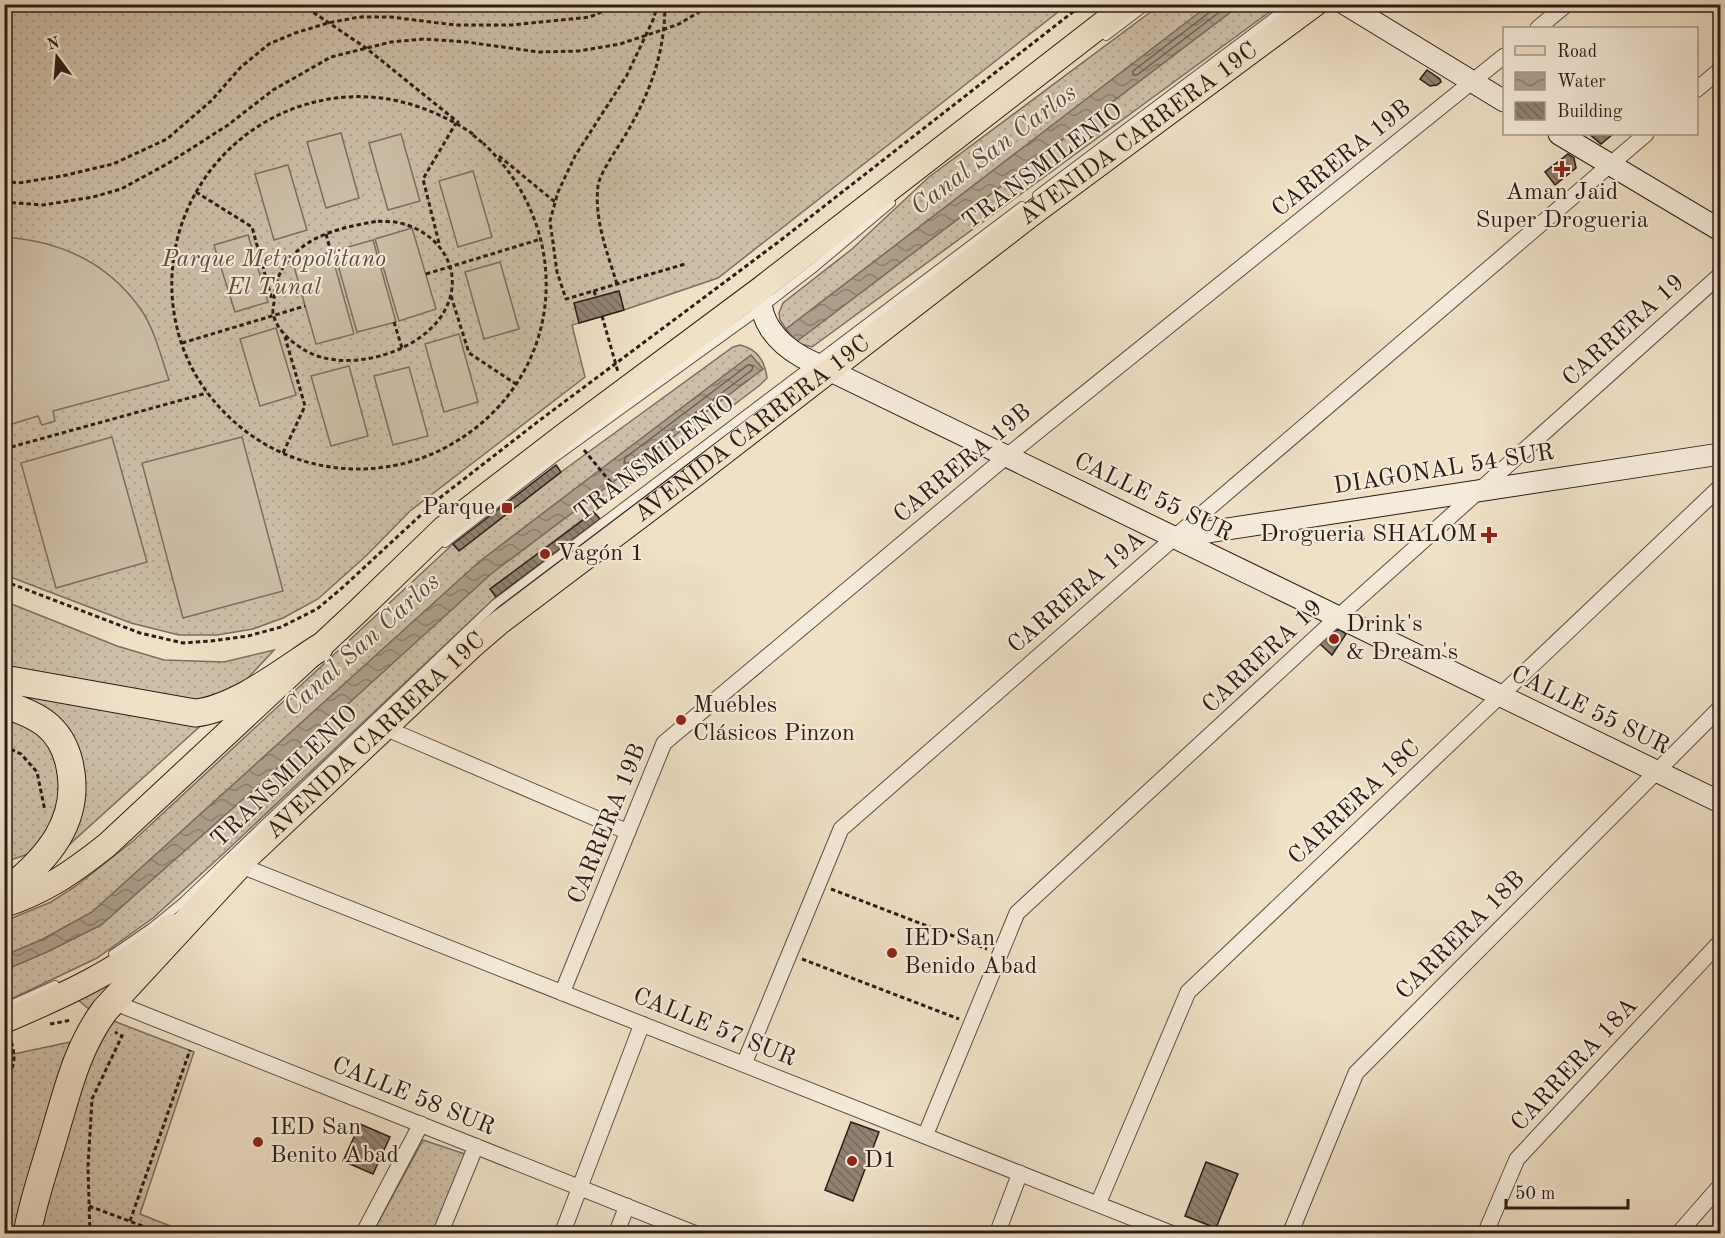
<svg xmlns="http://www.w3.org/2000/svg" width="1725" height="1238" viewBox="0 0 1725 1238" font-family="'Old Standard TT',serif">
<defs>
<pattern id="grass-dots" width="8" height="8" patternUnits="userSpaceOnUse" patternTransform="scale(1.5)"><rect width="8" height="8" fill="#cebfa8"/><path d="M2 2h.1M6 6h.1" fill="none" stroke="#b1a490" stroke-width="1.8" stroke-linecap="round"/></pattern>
<pattern id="water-waves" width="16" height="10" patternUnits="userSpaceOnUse" patternTransform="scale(1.5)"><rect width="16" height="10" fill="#ad9e8b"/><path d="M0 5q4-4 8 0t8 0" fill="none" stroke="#8d8071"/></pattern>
<pattern id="building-back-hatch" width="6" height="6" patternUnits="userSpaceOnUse" patternTransform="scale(1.5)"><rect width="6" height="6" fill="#918272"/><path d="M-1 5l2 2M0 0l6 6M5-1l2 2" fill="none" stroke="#776a5d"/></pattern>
</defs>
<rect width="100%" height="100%" fill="#efe0c6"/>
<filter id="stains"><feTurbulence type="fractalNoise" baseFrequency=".00333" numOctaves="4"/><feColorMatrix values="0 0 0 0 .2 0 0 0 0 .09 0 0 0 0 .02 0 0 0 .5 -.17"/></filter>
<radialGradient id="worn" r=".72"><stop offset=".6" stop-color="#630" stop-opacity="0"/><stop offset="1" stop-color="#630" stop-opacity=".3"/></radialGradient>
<path fill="url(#grass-dots)" stroke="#7d6e60" stroke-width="1.5" d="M4,5H1067L718,278L624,310L572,325L585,377L410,511L366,556L318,599L283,618L253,629L217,635H179L131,623L5,575Z
M1160,5H1279L812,347L797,343L791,337L780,320L779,313L783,303L852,249L929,177Z
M740,345C757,349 765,360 767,378L760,385L491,589L496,597L222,855L153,918L97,958L5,1002V921L51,902L76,886L133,841L453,544L459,550L561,472L733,347Z
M4,601L117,646L164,660L224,662L274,650L246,680L223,694L196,701L5,669Z
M5,688L207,720L61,852L82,785Z
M4,714L54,744L64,798L43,849L5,862Z
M134,965L89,1009L77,999Z
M111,1020L194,1052L140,1214L188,1233L38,1234L81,1070Z
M70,1042L49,1109L15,1233H9L5,1172L4,1056Z
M423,1140L468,1155L435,1233L372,1234Z"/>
<path fill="#cebfa8" stroke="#7d6e60" stroke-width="1.5" d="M341,133L359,198L326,208L307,142Z
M401,134L420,201L388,210L369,143Z
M288,165L307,230L274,240L255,174Z
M473,171L492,237L458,247L439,181Z
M412,228L436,309L399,321L375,239Z
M248,235L268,302L235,312L214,245Z
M4,237C61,241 109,263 142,311C155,331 161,357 169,380L53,411L55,421L42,425L38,416L9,425L5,424Z
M373,240L396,322L357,332L334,251Z
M331,252L354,334L316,344L293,263Z
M500,262L519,329L484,339L465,272Z
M276,328L296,395L260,406L240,339Z
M459,334L478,402L444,412L425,344Z
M349,366L368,436L331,446L311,376Z
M409,367L428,436L393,445L374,376Z
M112,437L147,562L56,588L21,463Z
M242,437L283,591L183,618L142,463Z"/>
<path fill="url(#water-waves)" stroke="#796a5d" stroke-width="1.5" d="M1209,5H1240L796,342L786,329Z
M751,355L763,369L491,574L250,793L101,925L47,952L5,970V955L41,940L92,912L480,561Z"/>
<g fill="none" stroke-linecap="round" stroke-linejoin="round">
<path stroke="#6c5e52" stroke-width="1.5" d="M1213,4L1210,12L1133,71V75H1137L1230,4
M748,365L753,366L752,370L629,463H624L625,458Z"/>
</g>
<path fill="url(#building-back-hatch)" stroke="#2c1d18" stroke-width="1.5" d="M1427,70L1440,79L1441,82L1437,85L1430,86L1420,79Z
M1589,134H1613L1601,144Z
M1568,154L1574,158L1576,168L1555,185L1545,172Z
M619,291L624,310L579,323L574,303Z
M556,465L561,472L459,551L453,544Z
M594,512L600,519L496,597L490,589Z
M1340,630L1346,634L1332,655L1319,643L1332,631Z
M851,1122L879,1132L853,1201L825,1190Z
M360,1124L390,1137L373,1174L343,1161Z
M1206,1162L1238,1174L1216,1228L1185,1216Z"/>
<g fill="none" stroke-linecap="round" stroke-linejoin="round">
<defs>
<path id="lane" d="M1106,36L1148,4
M1037,195L1291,4
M445,543L553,459L762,308L815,267L891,203
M113,954L151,928L184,901L495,604L1022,206
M4,1008L55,985"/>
<path id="street" d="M1538,28L1567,4
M1696,90L1720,70
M385,728L628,832
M239,865L1173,1234
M562,993L664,743L1007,456L1504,56
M113,1002L696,1234
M744,1064L841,829L1175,537L1646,134
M925,1136L1017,913L1338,617L1720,275
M1098,1204L1188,992L1720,487
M363,1234L421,1124
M440,1234L476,1146
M562,1234L642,1024
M616,1234L627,1206
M997,1234L1020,1173
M1290,1234L1356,1073L1720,708
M1485,1234L1517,1159L1720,942
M1678,1234L1720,1186"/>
<path id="secondary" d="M1345,4L1504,101
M1559,134L1720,230
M762,288C756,319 777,343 802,357L1720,802
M1175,537L1720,454"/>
<g id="primary">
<path id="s1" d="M226,877L471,647L500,622L697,473L1029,216L1315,4"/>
<path d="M4,905C46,891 73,872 107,845L356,613L444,528L566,434L762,288L1128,4"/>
<path d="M4,1021C63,996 123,969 171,926"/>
</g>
<path id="highway" d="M4,679L195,713C236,709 285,670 319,648
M4,704C37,715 60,726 69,762C83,820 47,860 4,893
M27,1234C33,1201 44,1170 53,1139C67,1093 76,1049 105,1010L239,865"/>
</defs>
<use href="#lane" stroke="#5d4e44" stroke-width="10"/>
<use href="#street" stroke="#5d4e44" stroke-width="17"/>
<use href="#secondary" stroke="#2c1d18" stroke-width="23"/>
<use href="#primary" stroke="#2c1d18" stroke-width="26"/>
<use href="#highway" stroke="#2c1d18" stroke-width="29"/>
<path stroke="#2c1d18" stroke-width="3" stroke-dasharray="4.5 3" stroke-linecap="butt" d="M301,4L366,48L459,123
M658,4L653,20L627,75L575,156L558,192L550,221L557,272L566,299L685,264
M473,134C436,109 392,94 347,97C231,105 150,215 177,328C186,366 208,400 238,425C266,449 301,464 338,468C377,472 417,464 450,445C565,380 578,232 483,143
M473,135L484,144
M499,156L555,202
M4,181L18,183L62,176L113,164L167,139L211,101L241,67L269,44L295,33L328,23L359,17H391L455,25H512L590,17L619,4
M196,192L252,227L272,300
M4,202L43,205L93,197L121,189L167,164L228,125L273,90L331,57L391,42L424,39L466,42L539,52L579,51L620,44L665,29L679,24L712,4
M378,221C385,222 393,221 400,223C438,232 464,268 447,306C427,351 351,374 308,352C294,344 279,333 274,317C272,313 273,307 274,303C274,280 282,263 301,248C322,231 351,226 378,221Z
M326,234L331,252
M439,243L423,179L456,123
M426,274L541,239
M617,284C607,252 594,219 598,186C599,174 619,146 626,134C650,93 665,53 665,4
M594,291L596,297
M451,296L469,353L516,384
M602,316L618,372
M394,322L402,348
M182,343L305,306
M4,449L207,393
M584,450L621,495
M283,453L305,406L285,337
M4,581L140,633L183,643L211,641L248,636L281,627L317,609L342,588L437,500L540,420L777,243L1083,4
M4,746L21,754L37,772L45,811
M831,889L987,949
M802,959L959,1019
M50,1024L72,1020
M4,1081C16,1067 16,1055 10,1038
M4,1171L10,1204
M89,1206L164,1234
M130,1221L190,1050
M90,1234L88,1167L92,1099L122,1036L115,1032"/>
<use href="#lane" stroke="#f5ebda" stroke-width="8"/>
<use href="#street" stroke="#f5ebda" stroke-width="15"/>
<use href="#secondary" stroke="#f5ebda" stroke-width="21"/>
<use href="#primary" stroke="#efe0c6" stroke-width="24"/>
<use href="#highway" stroke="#efe0c6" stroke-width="27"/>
</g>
<g fill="#8f2418" stroke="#f5ebda" stroke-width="2">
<path d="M1559 160h6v6h6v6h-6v6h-6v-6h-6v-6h6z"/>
<rect x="501" y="502" width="12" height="12" rx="3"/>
<path d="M1486 526h6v6h6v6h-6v6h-6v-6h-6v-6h6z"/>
<circle cx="545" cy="554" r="6"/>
<circle cx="1334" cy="639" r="6"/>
<circle cx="681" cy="720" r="6"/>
<circle cx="892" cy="953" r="6"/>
<circle cx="258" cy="1142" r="6"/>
<circle cx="852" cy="1161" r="6"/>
</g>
<g text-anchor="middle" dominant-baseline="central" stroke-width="4.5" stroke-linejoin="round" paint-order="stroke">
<g font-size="24" fill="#2c1d18" stroke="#f5ebda">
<text stroke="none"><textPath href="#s1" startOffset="1178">AVENIDA CARRERA 19C</textPath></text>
<text transform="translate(1342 159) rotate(-39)">CARRERA 19B</text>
<text transform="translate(1043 167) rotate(-37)">TRANSMILENIO</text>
<text transform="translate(1624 331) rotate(-42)">CARRERA 19</text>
<text stroke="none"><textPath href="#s1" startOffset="692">AVENIDA CARRERA 19C</textPath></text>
<text transform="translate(655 459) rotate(-37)">TRANSMILENIO</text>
<text transform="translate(963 464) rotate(-40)">CARRERA 19B</text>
<text transform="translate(1444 470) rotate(-9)">DIAGONAL 54 SUR</text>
<text transform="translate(1153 498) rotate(26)">CALLE 55 SUR</text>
<text transform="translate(1077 593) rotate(-41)">CARRERA 19A</text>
<text transform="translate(1263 657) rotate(-43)">CARRERA 19</text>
<text transform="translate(1590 711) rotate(26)">CALLE 55 SUR</text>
<text stroke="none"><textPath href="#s1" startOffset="206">AVENIDA CARRERA 19C</textPath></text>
<text transform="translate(285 777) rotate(-44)">TRANSMILENIO</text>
<text transform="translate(1355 803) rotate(-43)">CARRERA 18C</text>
<text transform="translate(608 824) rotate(-68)">CARRERA 19B</text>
<text transform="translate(1461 936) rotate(-45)">CARRERA 18B</text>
<text transform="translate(714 1028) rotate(22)">CALLE 57 SUR</text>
<text transform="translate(1575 1065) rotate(-47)">CARRERA 18A</text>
<text transform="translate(413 1097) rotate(22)">CALLE 58 SUR</text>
</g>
<g font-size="24" fill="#2c1d18" stroke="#f5ebda" text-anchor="start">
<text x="1562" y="193" text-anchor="middle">Aman Jaid<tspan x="1562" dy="28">Super Drogueria</tspan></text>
<text x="495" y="508" text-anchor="end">Parque</text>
<text x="1477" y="535" text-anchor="end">Drogueria SHALOM</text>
<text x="557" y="554">Vagón 1</text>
<text x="1346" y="625">Drink's<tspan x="1346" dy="28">&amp; Dream's</tspan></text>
<text x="693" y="706">Muebles<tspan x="693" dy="28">Clásicos Pinzon</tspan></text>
<text x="904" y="939">IED San<tspan x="904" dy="28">Benido Abad</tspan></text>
<text x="270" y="1128">IED San<tspan x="270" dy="28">Benito Abad</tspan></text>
<text x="864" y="1161">D1</text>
</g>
<g font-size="24" font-style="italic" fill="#5d4e43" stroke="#f5ebda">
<text x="274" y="260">Parque Metropolitano<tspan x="274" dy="28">El Tunal</tspan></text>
</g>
<g font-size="26" font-style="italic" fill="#594a40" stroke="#f5ebda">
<text transform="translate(994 150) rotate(-37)">Canal San Carlos</text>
<text transform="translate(362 645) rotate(-42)">Canal San Carlos</text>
</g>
</g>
<rect width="1725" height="1238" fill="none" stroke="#efe0c6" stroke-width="24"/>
<rect x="6" y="6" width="1713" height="1226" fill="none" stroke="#2c1d18" stroke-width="3"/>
<rect x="12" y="12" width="1701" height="1214" fill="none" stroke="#2c1d18" stroke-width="1.5"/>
<rect x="1503" y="27" width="195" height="108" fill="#f5ebda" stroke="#a5998c" stroke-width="1.5"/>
<rect x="1515" y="46" width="30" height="9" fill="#efe0c6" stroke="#a5998c" stroke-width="1.5"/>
<text x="1557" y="57" font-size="18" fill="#2c1d18">Road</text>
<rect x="1515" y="72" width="30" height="18" fill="url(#water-waves)" stroke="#a5998c" stroke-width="1.5"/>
<text x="1557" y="87" font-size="18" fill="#2c1d18">Water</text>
<rect x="1515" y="102" width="30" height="18" fill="url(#building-back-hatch)" stroke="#a5998c" stroke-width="1.5"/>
<text x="1557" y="117" font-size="18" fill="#2c1d18">Building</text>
<g transform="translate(57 57) rotate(344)" stroke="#f5ebda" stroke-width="4.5" paint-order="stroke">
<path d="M0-4.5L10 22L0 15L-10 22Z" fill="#2c1d18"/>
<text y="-9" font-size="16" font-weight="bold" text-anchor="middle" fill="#2c1d18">N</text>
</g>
<path d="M1506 1199v9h122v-9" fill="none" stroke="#2c1d18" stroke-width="3"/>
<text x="1515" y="1199" font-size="18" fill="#2c1d18" stroke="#f5ebda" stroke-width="4.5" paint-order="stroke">50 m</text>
<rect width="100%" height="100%" filter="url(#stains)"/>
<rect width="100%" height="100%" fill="url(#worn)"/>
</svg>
